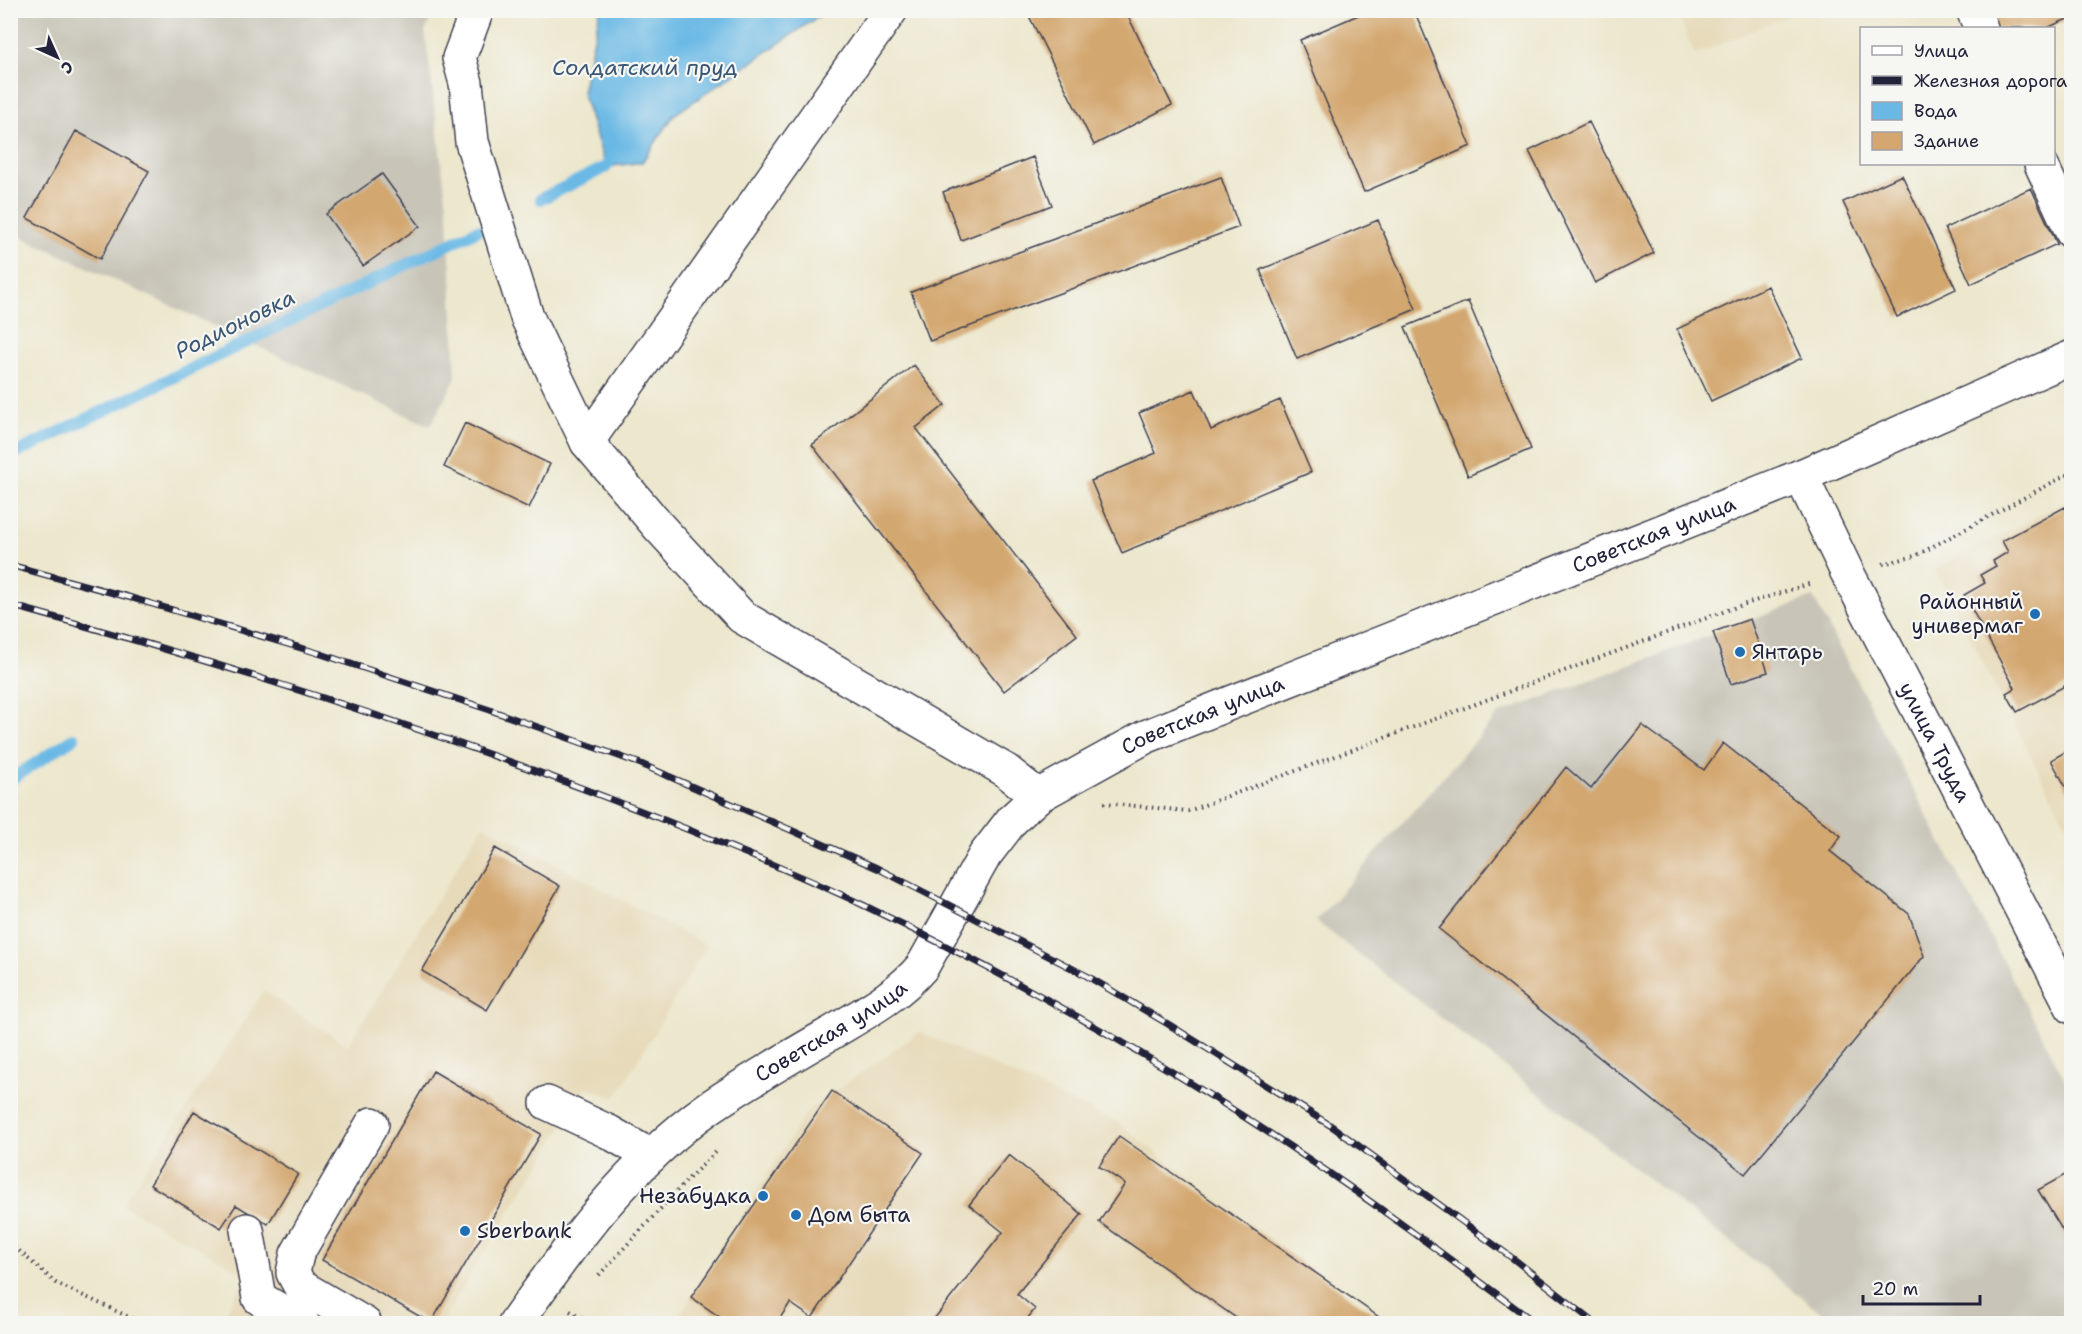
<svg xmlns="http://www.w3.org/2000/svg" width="2082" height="1334" viewBox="0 0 2082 1334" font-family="'Shantell Sans',sans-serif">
<rect width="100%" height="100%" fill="#f6f6f2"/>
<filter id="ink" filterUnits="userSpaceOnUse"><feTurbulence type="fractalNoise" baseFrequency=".0167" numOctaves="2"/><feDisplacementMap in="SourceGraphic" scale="12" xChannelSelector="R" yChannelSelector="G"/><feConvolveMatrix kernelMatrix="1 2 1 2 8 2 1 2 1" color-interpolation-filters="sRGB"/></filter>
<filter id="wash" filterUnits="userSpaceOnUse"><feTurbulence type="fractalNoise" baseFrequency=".008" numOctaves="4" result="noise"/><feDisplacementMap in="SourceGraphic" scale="24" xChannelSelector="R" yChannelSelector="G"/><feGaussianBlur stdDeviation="1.35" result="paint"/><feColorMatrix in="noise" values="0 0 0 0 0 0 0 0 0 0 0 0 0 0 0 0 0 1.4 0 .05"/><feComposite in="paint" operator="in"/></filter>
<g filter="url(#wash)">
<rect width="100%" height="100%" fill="#ece7cd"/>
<path fill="#e7daba" d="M1676,11H1797L1695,55Z
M2071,499V834L1935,569Z
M483,825L707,946L615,1098L587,1087L441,1323H220L247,1275L122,1205L264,991L348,1046Z
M920,1032L1116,1122L1381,1323L672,1324L692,1297L807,1111Z"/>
<path fill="#c8c4b8" d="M11,11H434L425,31L448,215L456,378L430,426L11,232Z
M1813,597L2071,1091V1323H1835L1316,921L1499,714Z"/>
<path fill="#6ab9e5" stroke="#466e90" stroke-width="1.5" d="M600,11V10L820,11L819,16L674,115L642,162L606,167L582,92Z"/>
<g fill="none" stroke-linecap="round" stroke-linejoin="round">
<path stroke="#6ab9e5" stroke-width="12" d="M541,199L606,167L614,153
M10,456L478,230
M10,780L74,738"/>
</g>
<g id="blocks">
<path fill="#d3a76f" d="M1026,10H1125L1172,105L1094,145Z
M1370,10H1414L1471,146L1364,192L1300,40Z
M1985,10H2072V17L2047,28H1994Z
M1589,122L1654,253L1595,283L1529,151Z
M76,131L149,171L100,259L27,218Z
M1033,157L1052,205L961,240L943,192Z
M382,174L420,226L363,266L326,214Z
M1902,175L1956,289L1897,317L1843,202Z
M1221,177L1239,227L930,341L911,292Z
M2031,188L2057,244L1971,284L1945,228Z
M1378,220L1416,309L1297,359L1260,270Z
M1768,286L1802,358L1711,401L1677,329Z
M1468,301L1531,449L1468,476L1405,327Z
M914,365L945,405L916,428L1077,635L1004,691L812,445Z
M1194,390L1211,430L1280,400L1311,472L1122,553L1091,481L1156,453L1139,413Z
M465,423L550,464L529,508L444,467Z
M2065,507L2072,519V682L2017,712L2006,693L2015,688L1964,595L1985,583L1980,575L1996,566L1993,561L2008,552L2002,541Z
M1750,619L1768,672L1731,684L1713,632Z
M1642,725L1704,770L1723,743L1841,836L1830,851L1909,914L1924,956L1745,1174L1439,929L1566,767L1591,789Z
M2072,748V798L2051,760Z
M495,848L560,886L487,1010L422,971Z
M433,1071L541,1134L431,1323L322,1260Z
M832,1091L923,1153L812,1318L790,1303L776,1324H730L691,1297Z
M194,1111L298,1174L268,1224L236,1205L221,1228L150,1185Z
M1119,1136L1389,1324H1245L1099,1222L1125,1184L1099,1166Z
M1009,1155L1082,1214L1017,1294L1035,1309L1023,1324H930L1003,1232L969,1205Z
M2072,1171V1246L2038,1190Z"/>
</g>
</g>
<g filter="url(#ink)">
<use href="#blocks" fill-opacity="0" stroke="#404051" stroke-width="1.5"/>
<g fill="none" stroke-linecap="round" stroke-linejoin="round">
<defs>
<g id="minor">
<path d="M477,10L459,58L466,83L472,142L527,317L587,442L659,527L742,617L1005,770L1038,796"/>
<path d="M1973,10L1981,28"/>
<path d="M2041,164L2072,232"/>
<path d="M587,442L891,10"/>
<path id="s1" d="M1801,476L1847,572L2072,1007"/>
<path d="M547,1103L609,1132L651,1156"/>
<path d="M247,1230L259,1298L303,1324"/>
<path d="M365,1324L300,1286L293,1273L297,1254L372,1124"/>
</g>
<g id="major">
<path id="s2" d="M515,1324C571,1244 629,1164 710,1107C751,1079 795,1054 838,1029C868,1011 899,994 922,967L985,855L1012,820L1038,796L1145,737L1801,476L2072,357"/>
</g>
</defs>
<use href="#minor" stroke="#404051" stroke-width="36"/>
<use href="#major" stroke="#404051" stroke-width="36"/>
<path stroke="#404051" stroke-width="4" stroke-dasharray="1.5 4.5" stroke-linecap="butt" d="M1883,564L1915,556L2072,472
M1104,803L1188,811L1736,607L1812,583
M10,1243L56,1283L144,1324
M599,1275L690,1177L716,1152
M570,1311L591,1324"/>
<use href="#minor" stroke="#fff" stroke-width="33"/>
<use href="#major" stroke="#fff" stroke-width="33"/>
<defs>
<path id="rail" d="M10,565L132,598L318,653L493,711L641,764L877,868L1087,976L1168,1024L1333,1127L1515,1260L1596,1324
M10,605C244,669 475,743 699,834C754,857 810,879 863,905C1015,978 1162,1061 1301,1154C1382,1208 1459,1266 1537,1324"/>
</defs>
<use href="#rail" stroke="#22223b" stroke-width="7"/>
<use href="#rail" stroke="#f6f6f2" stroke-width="4.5" stroke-dasharray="14" stroke-linecap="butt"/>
</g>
</g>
<g fill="#1f6fb2" stroke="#f6f6f2" stroke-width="2">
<circle cx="2035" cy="614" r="6"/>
<circle cx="1740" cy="652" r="6"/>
<circle cx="763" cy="1196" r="6"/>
<circle cx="796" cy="1215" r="6"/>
<circle cx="465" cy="1231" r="6"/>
</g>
<g text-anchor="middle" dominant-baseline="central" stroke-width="4.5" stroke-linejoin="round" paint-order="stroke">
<g font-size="21" fill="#22223b" stroke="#f6f6f2">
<text stroke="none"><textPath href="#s2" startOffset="1426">Советская улица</textPath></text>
<text stroke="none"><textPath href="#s2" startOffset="940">Советская улица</textPath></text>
<text stroke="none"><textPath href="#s1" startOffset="298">улица Труда</textPath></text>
<text stroke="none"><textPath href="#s2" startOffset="436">Советская улица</textPath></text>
</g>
<g font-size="21" fill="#22223b" stroke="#f6f6f2" text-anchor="start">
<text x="2023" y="602" text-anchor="end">Районный<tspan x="2023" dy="24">универмаг</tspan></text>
<text x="1752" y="652">Янтарь</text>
<text x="751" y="1196" text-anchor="end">Незабудка</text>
<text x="808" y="1215">Дом быта</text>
<text x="477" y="1231">Sberbank</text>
</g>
<g font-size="22" font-style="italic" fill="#3b5776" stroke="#f6f6f2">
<text x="645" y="67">Солдатский пруд</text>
<text transform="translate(235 324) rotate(-26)">Родионовка</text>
</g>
</g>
<rect width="2082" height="1334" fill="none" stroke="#f6f6f2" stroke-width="36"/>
<rect x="1860" y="27" width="195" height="138" fill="#f6f6f2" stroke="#a1a1a9" stroke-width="1.5"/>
<rect x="1872" y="46" width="30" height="9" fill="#ffffff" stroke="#a1a1a9" stroke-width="1.5"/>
<text x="1914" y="57" font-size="18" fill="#22223b">Улица</text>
<rect x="1872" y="76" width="30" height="9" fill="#22223b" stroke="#a1a1a9" stroke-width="1.5"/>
<text x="1914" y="87" font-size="18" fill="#22223b">Железная дорога</text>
<rect x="1872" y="102" width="30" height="18" fill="#6ab9e5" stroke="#a1a1a9" stroke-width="1.5"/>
<text x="1914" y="117" font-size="18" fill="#22223b">Вода</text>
<rect x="1872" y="132" width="30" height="18" fill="#d3a76f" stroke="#a1a1a9" stroke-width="1.5"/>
<text x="1914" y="147" font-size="18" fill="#22223b">Здание</text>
<g transform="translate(57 57) rotate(135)" stroke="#f6f6f2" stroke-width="4.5" paint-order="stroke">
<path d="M0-4.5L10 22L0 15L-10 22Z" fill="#22223b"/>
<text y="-9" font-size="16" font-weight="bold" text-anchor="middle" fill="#22223b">С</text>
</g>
<path d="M1863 1295v9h117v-9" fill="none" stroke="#22223b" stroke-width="3"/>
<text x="1872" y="1295" font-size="18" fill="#22223b" stroke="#f6f6f2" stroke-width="4.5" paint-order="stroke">20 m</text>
</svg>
